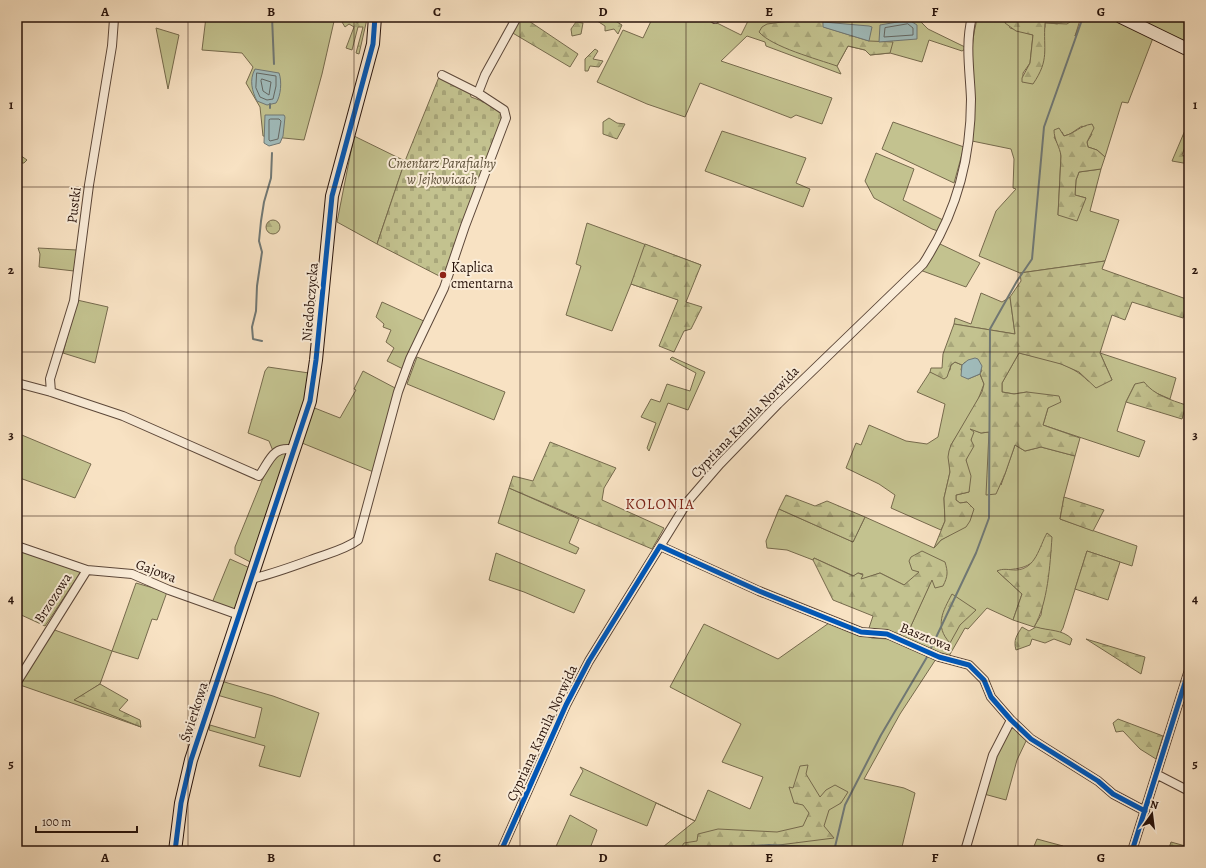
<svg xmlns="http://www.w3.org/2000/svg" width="1206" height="868" viewBox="0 0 1206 868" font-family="Alegreya,serif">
<defs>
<pattern id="forest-firs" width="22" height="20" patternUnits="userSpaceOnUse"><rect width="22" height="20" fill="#c3c28f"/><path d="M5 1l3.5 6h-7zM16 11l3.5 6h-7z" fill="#a8a67a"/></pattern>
<pattern id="cemetery-stones" width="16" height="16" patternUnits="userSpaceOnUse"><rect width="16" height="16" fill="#c3c28f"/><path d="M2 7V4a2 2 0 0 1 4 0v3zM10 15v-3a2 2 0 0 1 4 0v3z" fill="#a8a67a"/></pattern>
</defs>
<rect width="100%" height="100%" fill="#f8e2c3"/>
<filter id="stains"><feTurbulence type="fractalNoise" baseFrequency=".005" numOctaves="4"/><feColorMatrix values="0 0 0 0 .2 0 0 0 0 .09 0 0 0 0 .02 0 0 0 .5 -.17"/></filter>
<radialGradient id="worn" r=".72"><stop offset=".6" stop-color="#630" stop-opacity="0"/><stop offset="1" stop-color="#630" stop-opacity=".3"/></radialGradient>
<path fill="#c3c28f" stroke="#766a4d" d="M206,17H335L322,74L304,140L263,136L260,107L246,83L253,67L242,53L202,50Z
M653,17H705L741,35L750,17H916L928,29L967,48L962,51L929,40L922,62L890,53L870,55L865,50L848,46L837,66L841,74L766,46L765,42L747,36L721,61L832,98L822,124L796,115L791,118L700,83L685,117L647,104L597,82L623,30L643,38Z
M978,17H1006L1010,28L1033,35L1030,63L1023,73V82L1045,27V22L1057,24L1076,17H1081L1075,36L1083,17H1113L1153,38L1128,103L1122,102L1105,157L1097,150L1088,147L1087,142L1092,134L1082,126L1070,134L1064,136L1062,132L1054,137L1060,148L1061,156L1058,215L1086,198L1075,195L1076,180L1079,172L1101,169L1090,211L1119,220L1105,261L1020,273L979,256L996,211L1016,189L1013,188L1014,159L1011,149L972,141C972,106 967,49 978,17Z
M1136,17H1189V44Z
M156,28L179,35L168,89Z
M893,122L964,147L954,183L882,149Z
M722,131L806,158L796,183L810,189L803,207L705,171Z
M354,136L405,161L377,244L337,222Z
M876,153L914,169L903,200L943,220L938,231L932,229L874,198L865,181Z
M587,223L701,265L679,300L631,284L612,331L566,315L581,266L576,264Z
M940,244L980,263L966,287L920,270Z
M38,248L77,250L74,271L39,267L40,254Z
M981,293L1002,302L1010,297L1015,334L954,324L955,318L971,324Z
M77,300L108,307L95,363L63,353Z
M382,302L426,322L403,369L387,361L394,348L386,342L391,330L383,327L384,324L376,317Z
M1019,353C1044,359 1070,362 1088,381L1112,380L1100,353L1176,378L1170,399L1135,384L1126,402L1117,431L1145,441L1139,457L1043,425L1048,408L1027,392L1014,394L1002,392V383Z
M417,357L505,392L494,420L407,384Z
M672,357L705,372L688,410L668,403L649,451L647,448L656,423L641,417L651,399L660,402L667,384L690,391L696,373L670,359Z
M955,362L962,365L961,370L968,379L980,374L984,384L976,405L951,445L950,472L944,498L945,521L941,530L891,508L895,495L879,484L846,468L856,443L861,445L869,425L906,441L927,444L938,437L945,404L917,392L930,372L944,377L950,370L951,365Z
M268,367L309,373V390L294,447L273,451L269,441L248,433L265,371Z
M363,371L397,389L376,473L302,443L312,407L340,418L356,390L354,389Z
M969,428L981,433L989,432L1001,485L1015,445L1025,451L1041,447L1075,456L1064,497L1060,519L1137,546L1132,566L1087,551L1063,628L1060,633L1034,627L1041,615L1051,550L1043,544C1034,571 1019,568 997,571L1022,594L1013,620L987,608L968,629L965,628L949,656L940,655L899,636L901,633L910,628L932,579L904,585L880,573L860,580L863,574L858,573L854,576L814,558L813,560L787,550L767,548L766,541L779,509L853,542L865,517L934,548L941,540L950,535L967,502L960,503L956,500V495L969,492L966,460L970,450L971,440Z
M17,433L91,464L75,498L17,477Z
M281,453H290L254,564L235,554V547L263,478L274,458Z
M509,488L579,519L569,543L579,548L576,554L498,523Z
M17,548L81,572L45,626L17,613Z
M496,553L585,590L574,613L524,592L489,580Z
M230,559L250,568L236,610L212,603Z
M136,583L167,592L157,620L152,619L138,659L112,651L100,684L75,700L141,727L20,685L52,629L112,651Z
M829,623L872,638L889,639L936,659L900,714L864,779L904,788L915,793L901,851H785V847L756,846L658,851L695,821L656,803L647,826L570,795L583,771L580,767L695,821L708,790L750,809L763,777L722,762L741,724L670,687L671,685L704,624L778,659Z
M221,681L273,696L319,713L300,777L259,766L265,746L209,730L210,725L255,738L262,708L217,695Z
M1014,728L1027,739L1017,760L1006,800L984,794L994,759L1010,729Z
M570,815L597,830L589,851H554Z
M1037,839L1063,846L1062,851H1032Z"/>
<path fill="url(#forest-firs)" stroke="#766a4d" d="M359,17L367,19L359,54L356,53L363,27H358L352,50L346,48L354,27L349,24L345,27L342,22L347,18L358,23Z
M519,17H523L578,54L570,67L511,32Z
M591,17H609L622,25L618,34L614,29L605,31V26Z
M820,17L823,22L824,27L869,41L893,42L890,53L870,55L865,50L848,46L837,66C817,59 772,47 759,32L762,27L767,24Z
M1006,17H1077L1067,24L1045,23C1043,50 1050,59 1033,84L1022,82V78L1030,63L1033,35L1016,31L1005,23Z
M576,22L583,23L581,34L572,36L571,29Z
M595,49L598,51L593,59L603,61L599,67L590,66L588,71H585V59Z
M609,118L617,123L625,124L617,139L603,134V122Z
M1092,124L1094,128L1087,142L1088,147L1097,150L1105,157L1101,169L1079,172L1076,180L1075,195L1086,198L1077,221L1058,215L1061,156C1060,147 1054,140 1054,130L1059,128L1064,136C1076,133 1079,126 1092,124Z
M1186,128L1189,129V136L1182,155L1189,158V164L1172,161Z
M17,153L27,160L24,163H17Z
M266 227a7 7 0 1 1 14 0a7 7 0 1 1-14 0Z
M645,244L701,265L686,302L702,307L691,329L684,331L674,352L659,346L678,300L631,284Z
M1105,261L1102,269L1189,300L1183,318L1132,302L1125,320L1112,315L1100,353L1112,380L1096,388L1079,372L1061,364L1019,353L1002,383V392L1014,394L1027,392L1059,396L1061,402L1048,408L1043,425L1080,438L1075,456L1041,447L1025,451L1015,445L1005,474L996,494L986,495L989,432L981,433L970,429L974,432L971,440L974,446L966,460L971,476L969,492L956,495V500L960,503L967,502L974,509L970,521L966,527L941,540L934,548L945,521L944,498L950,472L948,457L949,451L951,445L982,392L984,384L980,374L982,370L965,362L962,365L955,362L951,365L947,377L944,379L930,372L931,368H942L943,354L954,324L1015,334L1010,297L1021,281L1020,273Z
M1144,382C1154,395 1171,400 1186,405L1182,419L1126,402L1135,384Z
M550,442L616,468L604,488L602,500L664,528L652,549L509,488L513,476L533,481Z
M786,495L815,506L827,501L865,517L853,542L779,509Z
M1064,497L1104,510L1093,531L1060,519Z
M1047,533L1052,537C1050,565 1048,603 1034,627L1013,620L1022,594L997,571C1003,568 1009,570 1016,570C1036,569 1039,547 1047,533Z
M922,551L945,562C948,572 948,576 943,586L935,588L932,580L910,628L901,633L899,636L868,631L873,616L833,600L813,560L814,558L853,576L858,573L863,575L861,579L880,573L904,585L919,572L912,570L909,561L911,557Z
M1087,551L1120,562L1108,600L1075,589Z
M952,594L976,610L960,625L950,643C934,626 943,611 952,594Z
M1022,627L1029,631L1036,627C1049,631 1062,629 1072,639L1070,645L1054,639L1045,643L1032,639L1030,645L1016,650C1013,640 1017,635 1022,627Z
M1086,639L1145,657L1141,674Z
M100,684L128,700L119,710L140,720L141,727L74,700Z
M1118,719L1163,736L1156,759L1140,749L1123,731L1116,732L1113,723Z
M808,765L806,774L820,797L826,790L835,785L848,792L841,803L829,810L824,826L834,838L771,846L679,851L684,843L697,841L698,834L718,829L777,832L803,826L809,813L803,805L794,803L789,787L793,788L800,766Z
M1171,842L1189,847V851H1168Z"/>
<path fill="url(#cemetery-stones)" stroke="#766a4d" d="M439,77L470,93L471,97C483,101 492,106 502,114L503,122L445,279L377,244L405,161Z"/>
<path fill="#a0bcbc" stroke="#707875" d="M909,20L917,25V39L879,42L880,25Z
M823,22L869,26L872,27L869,41L823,27Z
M255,69L279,73C282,81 281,96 276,103L267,105L257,101C252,91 249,80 255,69Z
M265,115H284L285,117L283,136L280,143L269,146L264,143Z
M975,358L978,359L982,366L980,374L968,379L961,376L962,365L968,360Z"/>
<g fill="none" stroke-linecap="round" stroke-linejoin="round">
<path stroke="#646864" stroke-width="1" d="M908,24L913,28V35L884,37L885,28Z
M257,73L276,76V86L273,99L267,100L260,97L256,88Z
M262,79L271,82L269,95L263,91L261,81Z
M271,119H279L281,121L278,139L270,141L269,140V120Z"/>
<path stroke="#707875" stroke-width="2" d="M272,17L274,64
M299,17L301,19
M270,104V108
M262,341L253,339L252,327L256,311L257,286L262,252L259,241L261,221L264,202L271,178L272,153
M931,648L976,553L989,518L990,329L1017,281L1032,259L1044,127L1083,17
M709,849L769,845L835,848
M834,851L845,805L881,735L927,657"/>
<defs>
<path id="street" d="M712,17L715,19
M478,93L485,75L517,17
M17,383L51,392L123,416L259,476C270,461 272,445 295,450
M51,392L50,379L74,301L89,185L112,46L114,19
M17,546L87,570L132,574L169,590L239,615
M660,546L759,591L861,632L887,634L939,657L969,665L984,680L991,697L1011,720L1031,739L1098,781L1113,794L1145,811
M251,579C273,574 294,566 316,558C330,553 346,549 358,540L398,392L410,359L444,288L465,226L506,118L504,110L478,93L442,75
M17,682L87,570
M1156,774L1189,791
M501,851L566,705L589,661L688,501L720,464L778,404L923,264C956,214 971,159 971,99C970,72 965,44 972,17
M965,851L993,755L1011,720
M1132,851L1189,670"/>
<path id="secondary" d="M1121,17L1189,50
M175,851L181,803L191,760L310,401L316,360L332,196L373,44L375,17"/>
</defs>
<use href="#street" stroke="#5c4739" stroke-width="10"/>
<use href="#secondary" stroke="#28130b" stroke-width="14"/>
<use href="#street" stroke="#faecd8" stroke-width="8"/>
<use href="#secondary" stroke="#faecd8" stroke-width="12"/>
<defs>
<path id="cycleway" d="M175,851L181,803L191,760L310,401L316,360L332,196L373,44L375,17
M501,851L566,705L589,661L660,546L759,591L861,632L887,634L939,657L969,665L984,680L991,697L1011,720L1031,739L1098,781L1113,794L1145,811
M1132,851L1189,670"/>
</defs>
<use href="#cycleway" stroke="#faecd8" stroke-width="8"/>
<use href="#cycleway" stroke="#0057b8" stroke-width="5"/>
</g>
<path fill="none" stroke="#28130b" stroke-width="1" stroke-opacity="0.55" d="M188,17V851M354,17V851M520,17V851M686,17V851M852,17V851M1018,17V851M17,187H1189M17,352H1189M17,516H1189M17,681H1189"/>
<circle fill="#8f2418" stroke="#faecd8" stroke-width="1.5" cx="443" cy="275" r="4"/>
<g text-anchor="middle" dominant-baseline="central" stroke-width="4" stroke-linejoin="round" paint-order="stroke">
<g font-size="14" font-style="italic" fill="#5e5039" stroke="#faecd8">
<text x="442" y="163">Cmentarz Parafialny<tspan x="442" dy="16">w Jejkowicach</tspan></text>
</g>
<g font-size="14" fill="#28130b" stroke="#faecd8">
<text transform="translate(74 205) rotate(-83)">Pustki</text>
<text transform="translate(310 302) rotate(-85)">Niedobczycka</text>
<text transform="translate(745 422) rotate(-46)">Cypriana Kamila Norwida</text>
<text transform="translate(156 571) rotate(21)">Gajowa</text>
<text transform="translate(53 598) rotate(-57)">Brzozowa</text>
<text transform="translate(926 637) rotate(22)">Basztowa</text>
<text transform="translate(194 712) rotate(-72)">Świerkowa</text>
<text transform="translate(542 733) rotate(-65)">Cypriana Kamila Norwida</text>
</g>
<g font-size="14" fill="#28130b" stroke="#faecd8" text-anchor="start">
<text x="451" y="267">Kaplica<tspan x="451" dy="16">cmentarna</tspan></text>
</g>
<g font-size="15" letter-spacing="1" fill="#7a1f14" stroke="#faecd8">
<text x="660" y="504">KOLONIA</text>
</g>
</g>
<rect width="1206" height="868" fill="none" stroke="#f8e2c3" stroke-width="44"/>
<g transform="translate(1152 814) rotate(14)" stroke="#faecd8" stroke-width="3" paint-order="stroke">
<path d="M0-3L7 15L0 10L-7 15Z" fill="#28130b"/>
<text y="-6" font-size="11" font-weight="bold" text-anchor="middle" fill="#28130b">N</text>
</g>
<path d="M36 826v6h101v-6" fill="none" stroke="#28130b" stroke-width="2"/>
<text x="42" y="826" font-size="12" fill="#28130b" stroke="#faecd8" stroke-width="3" paint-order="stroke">100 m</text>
<rect x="22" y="22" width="1162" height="824" fill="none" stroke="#28130b" stroke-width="1.5"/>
<g font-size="13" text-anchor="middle" font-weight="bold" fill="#28130b">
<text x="105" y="16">A</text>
<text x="271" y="16">B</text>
<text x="437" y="16">C</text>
<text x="603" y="16">D</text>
<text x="769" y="16">E</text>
<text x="935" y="16">F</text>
<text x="1101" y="16">G</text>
<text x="11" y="109">1</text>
<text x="1195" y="109">1</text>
<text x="11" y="274">2</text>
<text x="1195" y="274">2</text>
<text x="11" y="439">3</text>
<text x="1195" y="439">3</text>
<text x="11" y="603">4</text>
<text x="1195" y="603">4</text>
<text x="11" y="768">5</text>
<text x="1195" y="768">5</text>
<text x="105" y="862">A</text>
<text x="271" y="862">B</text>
<text x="437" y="862">C</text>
<text x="603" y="862">D</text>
<text x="769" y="862">E</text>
<text x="935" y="862">F</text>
<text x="1101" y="862">G</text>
</g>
<rect width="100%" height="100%" filter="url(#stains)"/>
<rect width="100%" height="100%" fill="url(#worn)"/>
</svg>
